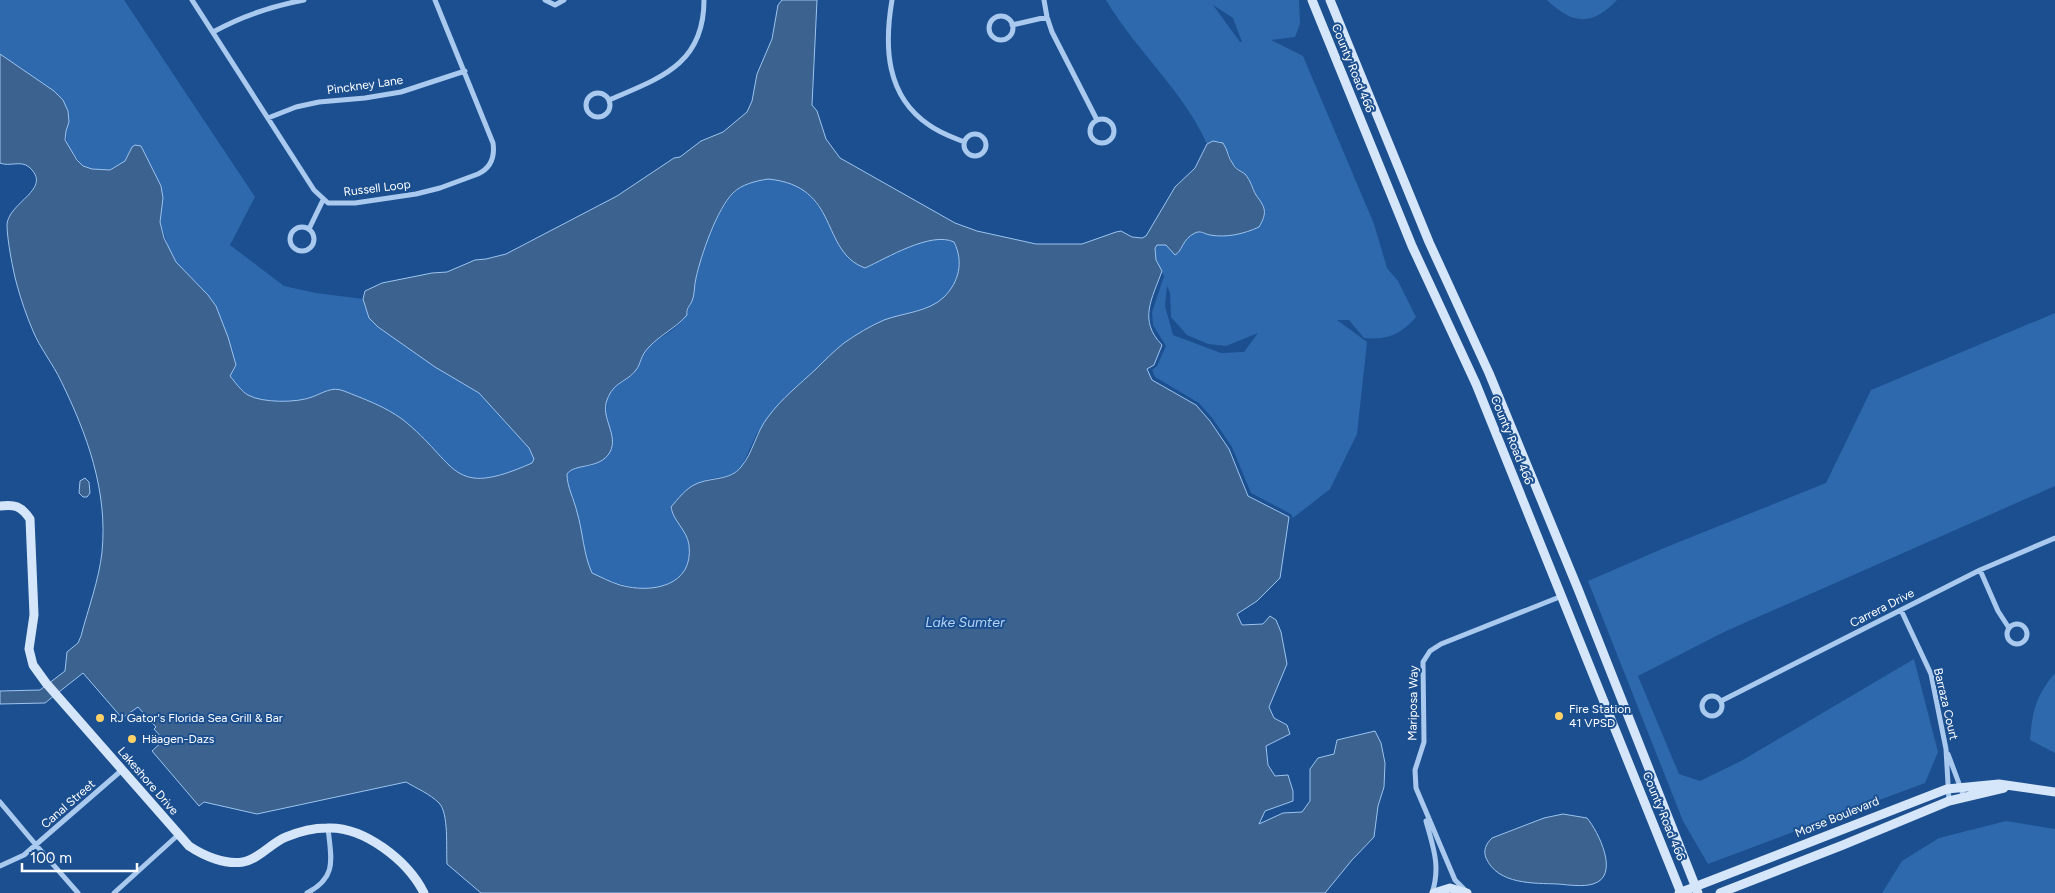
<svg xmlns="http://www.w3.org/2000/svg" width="2055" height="893" viewBox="0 0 2055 893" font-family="Figtree,sans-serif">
<rect width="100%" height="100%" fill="#1b4f8f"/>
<path fill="#2e69ad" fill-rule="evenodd" d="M0,0H124L255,197L230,245L284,286L316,293L363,299L365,307L378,327L435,367L479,393L486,399L494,410L529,448L534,459L532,463C449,500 459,464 402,420C385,407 364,398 344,391C332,386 323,393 312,397C297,403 262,403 248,395C242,392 235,382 230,376V373L234,371L208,295L176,262L170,251L160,222L163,198L132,147L125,161L110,170L92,169L83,166L67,145L66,131L69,122L68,111L54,91L0,54Z
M1106,0H1299L1300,24L1295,37L1271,40L1303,56L1374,224L1387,268L1398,281L1416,317C1400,335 1388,340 1364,338L1349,320H1337L1367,342L1357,434L1330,489L1293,518L1291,514L1251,493L1232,447L1213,419L1199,403L1155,377L1152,370L1157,366L1166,346L1153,325L1152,312L1164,276L1156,260L1155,248L1157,245H1166L1175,255C1183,251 1182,238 1195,233C1201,230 1204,234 1210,235C1223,237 1237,234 1249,232L1256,195L1246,175L1232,164L1230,155L1220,141H1213L1207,144C1183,90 1136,51 1106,0ZM1213,5L1233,18L1242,42H1240ZM1167,286L1170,293L1171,317L1187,335L1208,344L1226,346L1258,333L1244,352L1221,353L1173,335L1165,306Z
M1547,0H1617C1592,26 1573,25 1547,0Z
M769,179C806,183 812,196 830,225C840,240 853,254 864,268C887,258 930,231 954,242L958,250L960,265L958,275L952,288L942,300L931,306L885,320L867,328L844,344L793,390L757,433L741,468L733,475L709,479L670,508C675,521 686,529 689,542C696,574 667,592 639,588C622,586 607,580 591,573C583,553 583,532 577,512C574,499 567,487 567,474C572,466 585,468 593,465C600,462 605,458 610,452C609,437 603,410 608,396C613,384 625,378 635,370C640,366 642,354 648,347C658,338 673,332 681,322C691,310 693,293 696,279C700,257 718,208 734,193C743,183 756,181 769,179Z
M2055,313V486L1724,632L1638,676L1679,774L1700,781L1741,761L1914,659L1938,752L1925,783L1708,864L1683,821L1588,581L1664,548L1826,483L1871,390Z
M2055,673V753L2030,740C2032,712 2036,695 2055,673Z
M2006,821L2055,829V893H1882L1902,861L1939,838Z"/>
<path fill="#3c6290" stroke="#9cc4f0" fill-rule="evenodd" d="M782,0H817L812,105L817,111L826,139L840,158L955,223L977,231L1036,244H1082L1116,232L1121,231L1132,237L1142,238L1146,236L1175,187L1195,168L1207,144L1213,141L1223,143C1228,150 1228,158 1233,164C1235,169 1241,171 1245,174C1251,181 1252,188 1256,195C1265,207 1268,212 1259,227C1244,234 1226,238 1210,235C1204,234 1201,230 1195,233C1182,239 1182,252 1175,255L1166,245H1157L1155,248L1156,260L1162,271C1152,299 1138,320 1162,345L1154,365L1147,369L1152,380L1196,405L1210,421L1229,449L1248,496L1289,517L1280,578L1257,601L1237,614L1242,625L1263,624L1270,616L1276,620L1281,632L1287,664L1269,707L1274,718L1287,725L1290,734L1266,746L1268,765L1275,776L1288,775L1293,791V801L1265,811L1259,824L1283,813L1302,812L1310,801V769L1318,758L1334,754L1337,740L1375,731L1381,743L1385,763L1384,787L1378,806L1374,837L1352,860L1325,893H481L447,864C446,849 449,813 439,803C430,794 416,788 406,782L257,814L204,802L199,806L152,751L164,740L154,729L156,727L138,707L122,718L83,673L45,703L0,704V691L40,690L65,671L67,652L78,643L81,636C88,609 99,580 102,552C108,491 87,434 61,381C53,364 40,348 33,331C27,317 21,300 17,285C13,271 7,239 7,225C8,202 54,189 29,167C21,160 9,167 0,163V54L54,91L63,100L68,111L69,122L66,131L65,140L77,160L83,166L92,169L110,170L125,161L132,147L135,145L141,146L161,186L163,198L160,222L164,238L176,262L208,295L216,306L228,337L236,365L230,376C235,382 242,392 248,395C262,403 297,403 312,397C323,393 332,386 344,391C364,399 384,406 402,419C459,464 449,500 532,463L534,459L529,448L479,393L435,367L378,327L369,318L363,299L365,291L382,283L432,273L447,272L475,260L486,259L506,254L617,196L674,158L680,157L701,141L723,132L747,112L752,101L757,74L772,39L778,5ZM768,179C841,186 819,251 865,268C887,258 931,231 954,242C964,262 959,282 944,297C929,312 902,313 884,320C870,326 857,334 844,343C834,351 825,360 816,369C800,384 781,399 768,417C756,432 753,453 741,467C730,481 711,477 696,484C686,488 678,499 671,507C673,521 687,530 689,545C694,586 652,594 620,585C610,582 601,577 592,573C583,553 583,532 577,512C574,499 567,487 567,474C574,463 600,470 610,452C619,435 600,417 607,400C614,381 626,383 636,370C641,364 640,356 649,347C660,335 676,328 687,315C686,308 690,306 692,301C695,295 694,285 696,278C701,255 717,209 733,193C742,184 756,181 768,179Z
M85,478L89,482L90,493L87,497H83L79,493L80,481Z
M1563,814L1587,818C1598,831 1621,876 1593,884C1583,887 1569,885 1558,884C1534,883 1498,885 1486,858C1483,850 1486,844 1492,838L1544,818Z"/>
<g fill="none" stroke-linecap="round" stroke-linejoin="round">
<path stroke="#a9c9ee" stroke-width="5" d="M192,0L314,190L328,203H355L416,194L440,188L478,174C491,168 495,157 493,143L435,0
M545,0L555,5L564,0
M892,0C884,47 886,96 929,125C940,133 952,137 964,142
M1044,0L1047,17L1052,32L1097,120
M989 28a12 12 0 1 1 24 0a12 12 0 1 1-24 0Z
M1012,25L1047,17
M213,32C242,16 272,6 304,0
M586 105a12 12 0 1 1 24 0a12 12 0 1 1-24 0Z
M609,100C660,78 704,65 704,0
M268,118L296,107L319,102L365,98L401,92L465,71
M1090 131a12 12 0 1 1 24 0a12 12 0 1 1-24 0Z
M964 145a11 11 0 1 1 22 0a11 11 0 1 1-22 0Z
M290 239a12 12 0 1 1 24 0a12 12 0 1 1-24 0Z
M309,229L323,200
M1980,570L1998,611L2009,628
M1901,610L1931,674L1946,749L1949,801
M2007 634a10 10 0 1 1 20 0a10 10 0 1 1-20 0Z
M1702 706a10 10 0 1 1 20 0a10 10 0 1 1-20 0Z
M1721,701L1980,570L2055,538
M1948,754L1964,797
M0,802L36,845L78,893
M1426,821C1433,847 1441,866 1432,893
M0,866L24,855L122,770
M1466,891L1455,880L1416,788L1415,770L1424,742L1423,662L1430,651L1441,644L1562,596
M114,893L178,835
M307,893C338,877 331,858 328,828"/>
<path stroke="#d6e6fa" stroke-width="9" d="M1312,0L1412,246L1476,384L1681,893
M1330,0L1429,242L1489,373L1578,589L1698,893
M0,506C15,504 21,506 30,519L34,615L29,649L33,665L46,683L189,846C204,856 225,865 243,862C259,859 271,843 286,837C298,832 314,828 327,828C364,826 408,861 424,893
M1434,893L1450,888L1467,893
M1679,893L1947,789L1999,784L2055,792
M1720,893L1843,845L1949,801L2004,788"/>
</g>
<g fill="#ffd166" stroke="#1b4f8f" stroke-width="2">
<circle cx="1559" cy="716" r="5"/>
<circle cx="100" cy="718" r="5"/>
<circle cx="132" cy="739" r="5"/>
</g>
<g text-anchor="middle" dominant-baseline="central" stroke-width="4" stroke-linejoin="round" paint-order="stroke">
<g font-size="12" fill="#fff" stroke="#1b4f8f">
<text transform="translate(1353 68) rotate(68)">County Road 466</text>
<text transform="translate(365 85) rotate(-8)">Pinckney Lane</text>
<text transform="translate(377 188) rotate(-7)">Russell Loop</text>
<text transform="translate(1512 440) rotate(68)">County Road 466</text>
<text transform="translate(1882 608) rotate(-27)">Carrera Drive</text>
<text transform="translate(1413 703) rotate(-89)">Mariposa Way</text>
<text transform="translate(1946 704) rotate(77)">Barraza Court</text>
<text transform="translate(148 781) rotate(49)">Lakeshore Drive</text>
<text transform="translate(68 804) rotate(-41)">Canal Street</text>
<text transform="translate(1664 816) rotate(68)">County Road 466</text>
<text transform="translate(1837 817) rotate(-22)">Morse Boulevard</text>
</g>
<g font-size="12" fill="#fff" stroke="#1b4f8f" text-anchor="start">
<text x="1569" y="709">Fire Station<tspan x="1569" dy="14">41 VPSD</tspan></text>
<text x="110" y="718">RJ Gator's Florida Sea Grill &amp; Bar</text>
<text x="142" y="739">Häagen-Dazs</text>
</g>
<g font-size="14" font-style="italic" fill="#b5d3f5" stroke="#1b4f8f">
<text x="965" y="622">Lake Sumter</text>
</g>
</g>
<path d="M22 863v8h115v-8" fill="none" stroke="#ffffff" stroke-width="2.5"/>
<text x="30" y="863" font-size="15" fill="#ffffff" stroke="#1b4f8f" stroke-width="4" paint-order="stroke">100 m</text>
</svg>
